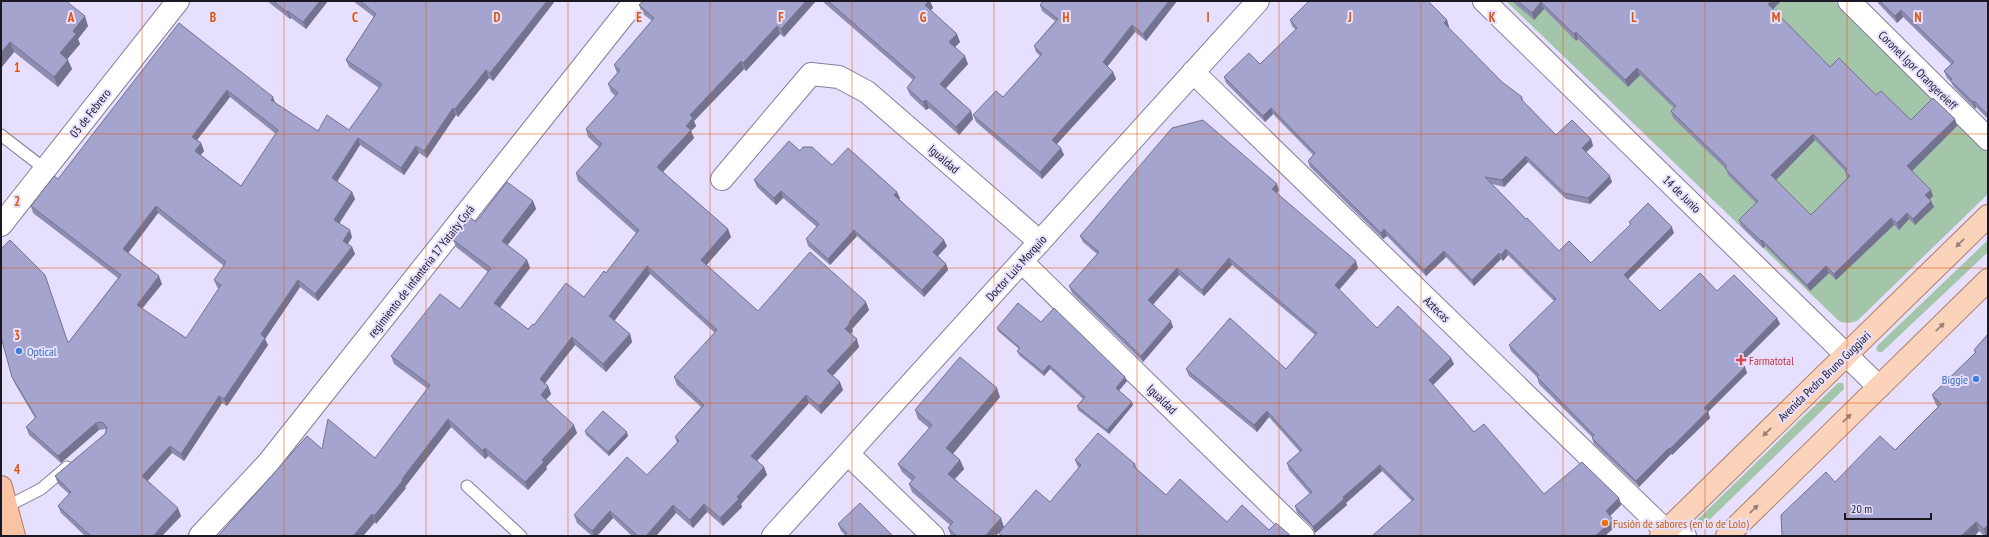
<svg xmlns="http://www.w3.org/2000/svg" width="1989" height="537" viewBox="0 0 1989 537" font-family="'PT Sans Narrow',sans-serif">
<rect width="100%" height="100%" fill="#e7dffe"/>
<path fill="#a3c5a9" d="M1506,1H1835L1988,152V194L1857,321L1849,323L1840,322Z
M1988,240V252L1882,352H1879L1876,350L1877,346Z
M1838,383H1843L1844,389L1700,529L1695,528L1694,523Z"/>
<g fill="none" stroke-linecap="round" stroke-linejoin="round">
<defs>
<path id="service" d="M1,135L45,169
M467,486L521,536
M6,507L41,489L67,467"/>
<path id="minor" d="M1484,1L1879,387
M1849,1L1988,139
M1193,72L1666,531L1685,536
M722,179L811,74L839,77L867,92L1040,242
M1,225L178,1
M1022,262L1303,536
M848,454L933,536
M200,536L268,463L635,1
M773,536L1258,1"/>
<path id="primary" d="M1661,536L1988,216
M1727,536L1988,280"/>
<path id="trunk" d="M1,487L14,536"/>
</defs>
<use href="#service" stroke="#857d99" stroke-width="13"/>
<use href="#minor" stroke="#857d99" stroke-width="24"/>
<use href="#primary" stroke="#ac7d67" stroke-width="24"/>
<use href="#trunk" stroke="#ac7d67" stroke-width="24"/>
<use href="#service" stroke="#fff" stroke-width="11"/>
<use href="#minor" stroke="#fff" stroke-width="22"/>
<use href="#primary" stroke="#fbd2ba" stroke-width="22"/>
<use href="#trunk" stroke="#fac3a3" stroke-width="22"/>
</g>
<path fill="#8d8db1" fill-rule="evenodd" d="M1,1L88,26L78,39L80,44L67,59L72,69L58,87L14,52L1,68Z
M267,1H328L306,29L291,18L290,19Z
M353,1H555L493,81L489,78L458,117L456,115L427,158L419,153L404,175L360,145L337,182L352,192L355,199L339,223L352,237L348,244L352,247L355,254L318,301L300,287L265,339L268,345L227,406L222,403L184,461L172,453L147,481L181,516L162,536H85L61,513L58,506L69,494L58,484L55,476L105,434L106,430L105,429L99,430L61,463L29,435L26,427L35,418L15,384L12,377L68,343L118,278L33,213L31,206L58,179L179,23L275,103L318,131L349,130L379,88L349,67L346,60L374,17ZM230,97L276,134L241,186L201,155L204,151L201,143L197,140ZM158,213L224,266L214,280L217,287L219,289L186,338L142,309L162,284L128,253Z
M816,1L784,37L780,34L746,71L744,69L694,121L696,126L691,131L694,138L663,172L728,229L731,237L706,265L758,311L869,310L852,329L853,331L851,334L859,347L832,376L843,390L821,414L809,403L757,461L764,467L767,475L741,504L742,507L723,526L707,512L693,528L676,513L656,536H632L613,518L597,536H592L577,523L574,515L647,475L677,443L675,437L701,407L677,385L674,377L715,333L650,274L614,321L630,334L632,342L606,372L575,345L545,383L548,386L551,394L546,400L577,433L546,467L547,469L528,490L488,456L485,459L451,427L405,487L406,488L376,524L375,522L363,536H218L322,449L375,458L428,389L394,364L391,356L460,309L488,272L456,247L453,240L476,222L533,201L536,209L507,246L527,260L530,268L500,308L528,329L534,325L584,297L606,273L636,233L578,181L576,173L599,147L588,137L586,129L615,96L611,92L608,84L617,73L614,65L652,21L642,13L639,5Z
M822,1H930L933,8L931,10L960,42L955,47L968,64L946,88L971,111L973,119L959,135L929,108L926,110L910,95L907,88L913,80Z
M1177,1L1146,41L1135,32L1107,67L1113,72L1116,79L1057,144L1064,155L1042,179L976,122L973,115L1003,97L1040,56L1036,52L1034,46L1055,21L1042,11L1040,5Z
M1514,1H1781L1773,9L1830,67L1876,95L1911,120L1955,119L1957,126L1912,171L1933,196L1930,199L1934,207L1915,225L1909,219L1899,230L1894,225L1836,280L1829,273L1810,291L1765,246L1763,248L1741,226L1739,220L1756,203L1728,175L1726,169L1673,118L1671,111L1674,108L1640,75L1628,87L1578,39L1576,41L1544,9L1534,20L1514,3ZM1815,140L1845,171L1847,178L1811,215L1776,180Z
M1876,1H1988V119L1976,107L1975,109L1953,86L1951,82L1947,78L1944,71L1951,64L1903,17L1897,23Z
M1290,20H1447L1449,27L1448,28L1502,82L1522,97L1524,103L1556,135L1591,139L1593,146L1586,152L1612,182L1590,204L1566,199L1528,162L1504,187L1492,184L1526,219L1559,251L1591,263L1630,225L1629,222L1674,233L1628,279L1660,311L1717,291L1777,318L1780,324L1741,363L1745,367L1747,373L1708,412L1710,418L1672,455L1671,454L1639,487L1594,444L1592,438V437L1539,384L1537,377L1511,351L1509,345L1554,301L1508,255L1503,261L1501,259L1474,286L1446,257L1426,276L1387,236L1383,239L1310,167L1308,161L1313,155L1273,114L1265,122L1226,83L1224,77L1260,64L1296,30L1292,26Z
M800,151L832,165L900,198L899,199L947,246L938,256L946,264L948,270L924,297L857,236L830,265L808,246L806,239L817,227L783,198L776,205L757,187L754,180Z
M1279,190L1277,193L1358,268L1339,290L1377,328L1454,364L1433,385L1474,432L1544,494L1619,498L1621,505L1610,516L1613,520L1616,526L1412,501L1382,471L1346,503L1347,505L1315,533L1312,527L1297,513L1295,506L1310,494L1289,470L1287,463L1300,452L1269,417L1257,432L1189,376L1186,369H1286L1315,335L1232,265L1204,296L1179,275L1153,304L1173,327L1143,362L1072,293L1069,286L1097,254L1083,242L1080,236Z
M1041,322L1125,377L1127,381L1119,391L1133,405L1109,434L1078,410L1077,406L1083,399L1050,369L1044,376L1019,355L1017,351L1019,349L998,331L997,328Z
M1988,334V536H1984L1979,531L1835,482L1895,450L1938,407L1936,405L1932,395L1975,353L1974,350Z
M1000,397L953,454L960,460L964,469L955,479L1004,527L996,536H951L948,528L950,525L912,492L909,484L912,481L902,472L898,464L929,428L918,419L915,410Z
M585,431L628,436L609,456L586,435Z
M1075,460L1135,464L1137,469L1166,495L1227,522L1269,530L1291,536H1000L999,533L1050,502L1079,468L1078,467Z
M838,524L893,536L845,535L841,531Z"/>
<path fill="#737390" d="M320,1H328L306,29L303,22Z
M547,1H555L493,81L490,73Z
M806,1H816L784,37L781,29Z
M929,1H930L933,8L928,13L925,5Z
M1169,1H1177L1146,41L1143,34Z
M1772,1H1781L1771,11L1768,4Z
M1541,2L1544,9L1534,20L1532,13Z
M1901,10L1903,17L1897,23L1895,16Z
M288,11L291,18L290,19L287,12Z
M85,16L88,26L78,39L80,44L64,63L60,53L73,31Z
M1447,20L1449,27L1446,30L1444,23Z
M1132,25L1135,32L1105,69L1103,62Z
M777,26L780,34L746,71L743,63Z
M1576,32L1578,39L1576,41L1574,34Z
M957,34L960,42L952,50L949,42Z
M10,42L14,52L1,68V53Z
M965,56L968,64L943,91L940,84Z
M68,60L72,69L58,87L54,77Z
M741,61L744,69L694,121L696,126L691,131L694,138L660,175L657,167L686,126L690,115Z
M1637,68L1640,75L1628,87L1625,80Z
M486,70L489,78L458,117L455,109Z
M1113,72L1116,79L1054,147L1052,140Z
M227,90L230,97L194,144L192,137Z
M273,97L276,105L271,100Z
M926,100L929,108L926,110L923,102Z
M1974,101L1976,107L1975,109L1973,102Z
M453,108L456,115L427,158L424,151Z
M1271,108L1273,114L1265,122L1263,116Z
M971,111L973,119L959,135L956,127Z
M1955,119L1957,126L1910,173L1907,166Z
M1813,134L1815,140L1774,182L1771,175Z
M358,138L360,145L334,186L332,178Z
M1591,139L1593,146L1584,154L1582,148Z
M201,143L204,151L198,158L195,151Z
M416,146L419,153L404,175L401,168Z
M1061,148L1064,155L1042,179L1040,172Z
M1526,156L1528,162L1504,187L1502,180Z
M1610,176L1612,182L1590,204L1588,198Z
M1277,184L1279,190L1275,196L1272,189Z
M1931,190L1933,196L1928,201L1925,195Z
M781,191L783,198L776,205L774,198Z
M352,192L355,199L337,227L334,220Z
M897,192L900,198L897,202L894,195Z
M533,201L536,209L504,249L502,241Z
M1931,201L1934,207L1915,225L1913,219Z
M156,206L158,213L126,256L123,249Z
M1907,213L1909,219L1899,230L1897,223Z
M1891,218L1894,225L1836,280L1834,274Z
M1672,227L1674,233L1626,281L1624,275Z
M728,229L731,237L704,268L701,260Z
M1384,229L1387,236L1383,239L1381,233Z
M350,230L352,237L345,248L343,241Z
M854,230L857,236L830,265L828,259Z
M944,240L947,246L935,259L933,252Z
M1762,240L1765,246L1763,248L1761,241Z
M352,247L355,254L318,301L315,294Z
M1506,249L1508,255L1503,261L1501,255Z
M1444,251L1446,257L1426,276L1424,270Z
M1499,253L1501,259L1474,286L1472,280Z
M1229,258L1232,265L1204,296L1202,290Z
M527,260L530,268L497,311L494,303Z
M1356,261L1358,268L1337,292L1335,285Z
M946,264L948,270L924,297L922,290Z
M647,266L650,274L612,324L609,316Z
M1826,266L1829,273L1810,291L1807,285Z
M1177,268L1179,275L1151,307L1148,300Z
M159,276L162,284L139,312L137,305Z
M298,280L300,287L265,339L268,345L227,406L224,399L261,334Z
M866,302L869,310L852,329L853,331L848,337L845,329L849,322Z
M1777,318L1780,324L1739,365L1737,359Z
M1171,321L1173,327L1143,362L1141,356Z
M630,334L632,342L606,372L603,364Z
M572,337L575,345L543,386L540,379Z
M857,339L859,347L830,379L827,371Z
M1451,358L1454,364L1431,387L1429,380Z
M1049,365L1050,369L1044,376L1043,372Z
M1745,367L1747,373L1708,412L1710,418L1672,455L1670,449L1704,408Z
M1125,377L1127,381L1117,392L1116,388Z
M840,382L843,390L821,414L819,406Z
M548,386L551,394L543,402L541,395Z
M997,388L1000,397L950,457L946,448Z
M806,395L809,403L754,464L751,456Z
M219,396L222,403L184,461L181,454Z
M1132,402L1133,405L1109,434L1107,430Z
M1267,411L1269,417L1257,432L1254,425Z
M448,419L451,427L405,487L406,488L376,524L374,516Z
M96,423L99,430L61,463L58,456Z
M574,425L577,433L546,467L547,469L528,490L525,482L542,460Z
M627,432L628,436L609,456L608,452Z
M170,446L172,453L145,484L142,476Z
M485,448L488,456L485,459L483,451Z
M1669,448L1671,454L1639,487L1636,481Z
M960,460L964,469L951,483L948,474Z
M1380,465L1382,471L1346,503L1347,505L1315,533L1313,527L1343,497Z
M764,467L767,475L741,504L742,507L723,526L720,518L737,497Z
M1619,498L1621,505L1608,518L1606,511Z
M704,504L707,512L693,528L690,520Z
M673,505L676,513L656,536H646Z
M178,508L181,516L162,536H153Z
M610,511L613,518L597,536H594L592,531Z
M372,514L375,522L363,536H353Z
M1001,518L1004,527L996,536H985Z
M1613,520L1616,526L1605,536H1595Z
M1976,522L1979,531L1975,536H1961Z
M1988,525V536H1986L1984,529Z"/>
<path fill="#a4a4ce" stroke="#737390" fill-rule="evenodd" d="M1,1H66L85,16L73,31L76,34L60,53L68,60L54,77L10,42L1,53Z
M273,1H320L303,22L288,11L287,12Z
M360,1H547L490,73L486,70L455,109L453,108L424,151L416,146L401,168L358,138L332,178L352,192L334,220L350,230L343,241L352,247L315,294L298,280L261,334L265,338L224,399L219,396L181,454L170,446L142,476L178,508L153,536H91L58,506L71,492L55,476L105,434L107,427L102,422L96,423L58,456L26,427L36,417L12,377L1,337V249L10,240L45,275L68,343L121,275L31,206L54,176L58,179L179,23L273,97L271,100L318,131L327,115L349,130L382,84L346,60L376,14ZM227,90L278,130L241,186L195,151L201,143L192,137ZM156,206L226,262L214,280L221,285L186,338L137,305L159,276L123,249Z
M643,1H806L781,29L777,26L743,63L741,61L690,115L693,118L686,126L691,130L657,167L728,229L701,260L758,311L810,252L866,302L849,322L850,323L845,329L857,339L827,371L840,382L819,406L806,395L751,456L764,467L737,497L739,499L720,518L704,504L690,520L673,505L646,536H638L610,511L592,531L574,515L627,457L647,475L679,441L675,437L704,405L674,377L717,330L647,266L609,316L630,334L603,364L572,337L540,379L548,386L541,395L574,425L542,460L544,462L525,482L485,448L483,451L448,419L402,479L403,480L374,516L372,514L353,536H218L307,436L322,449L328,419L375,458L430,385L391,356L440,294L460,309L491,268L453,240L470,217L476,222L507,182L533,201L502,241L527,260L494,303L528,329L533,324L534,325L566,283L584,297L604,271L606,273L639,230L576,173L602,144L586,129L618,93L608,84L620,70L614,65L654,18L639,5Z
M828,1H929L925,5L957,34L949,42L965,56L940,84L971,111L956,127L926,100L923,102L907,88L915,77Z
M1043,1H1169L1143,34L1132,25L1103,62L1113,72L1052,140L1061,148L1040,172L973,115L996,91L1003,97L1042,54L1034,46L1058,19L1040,5Z
M1309,1H1428L1447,20L1444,23L1502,82L1522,97L1521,99L1556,135L1572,120L1591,139L1582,148L1610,176L1588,198L1564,193L1526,156L1502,180L1485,177L1526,219L1527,218L1559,251L1569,241L1591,263L1631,224L1629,222L1648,203L1672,227L1624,275L1660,311L1700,273L1717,291L1734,275L1777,318L1737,359L1745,367L1704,408L1708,411L1670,449L1669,448L1636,481L1592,438L1594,435L1537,377L1539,375L1509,345L1556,299L1506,249L1501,255L1499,253L1472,280L1444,251L1424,270L1384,229L1381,233L1308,161L1315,153L1271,108L1263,116L1224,77L1249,53L1260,64L1297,28L1290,20Z
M1518,1H1772L1768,4L1830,67L1839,58L1876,95L1881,91L1911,120L1933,98L1955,119L1907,166L1931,190L1925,195L1931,201L1913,219L1907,213L1897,223L1891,218L1834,274L1826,266L1807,285L1762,240L1761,241L1739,220L1758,201L1725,168L1727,166L1671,111L1676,106L1637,68L1625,80L1576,32L1574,34L1541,2L1532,13ZM1813,134L1847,169L1845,171L1850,176L1811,215L1771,175Z
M1880,1H1988V115L1974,101L1973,102L1950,80L1952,79L1944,71L1954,62L1901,10L1895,16Z
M1203,120L1277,184L1272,189L1356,261L1335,285L1377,328L1398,306L1451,358L1429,380L1474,432L1484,424L1544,494L1582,462L1619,498L1606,511L1613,520L1595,536H1372L1414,499L1380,465L1343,497L1344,499L1313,527L1309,521L1295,506L1312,492L1287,463L1302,450L1267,411L1254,425L1186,369L1230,318L1286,369L1317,333L1229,258L1202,290L1177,268L1148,300L1171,321L1141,356L1069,286L1099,252L1080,236L1172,128Z
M789,141L800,151L803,147H812L832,165L848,148L897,192L894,195L944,240L933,252L946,264L922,290L854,230L828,259L806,239L819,224L781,191L774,198L754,180Z
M1018,303L1041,322L1054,308L1125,377L1116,388L1132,402L1107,430L1077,406L1085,397L1049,365L1043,372L1017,351L1020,348L997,328Z
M1988,334V525L1984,529L1976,522L1961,536H1782L1781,515L1826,472L1835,482L1880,436L1895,450L1941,404L1932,395L1976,352L1974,350Z
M960,357L997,388L946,448L960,460L948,474L1001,518L985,536H957L948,528L953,522L909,484L915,477L898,464L932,425L915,410Z
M603,411L627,432L608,452L585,431Z
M1098,433L1135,464L1133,466L1166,495L1180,479L1227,522L1242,505L1269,530L1276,523L1291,536H1002L999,533L1036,490L1050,502L1081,465L1075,460Z
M860,503L893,536H844L847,533L838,524Z"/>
<defs><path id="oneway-solid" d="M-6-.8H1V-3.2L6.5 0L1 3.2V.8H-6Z"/></defs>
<g fill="#977e76">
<use href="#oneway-solid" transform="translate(1960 243) rotate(136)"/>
<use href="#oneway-solid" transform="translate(1940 327) rotate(-44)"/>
<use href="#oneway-solid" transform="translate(1847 418) rotate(-44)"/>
<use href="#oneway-solid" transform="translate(1767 432) rotate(136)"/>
<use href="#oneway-solid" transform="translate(1754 509) rotate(-44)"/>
</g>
<path fill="none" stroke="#de560d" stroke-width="1" stroke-opacity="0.55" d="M142,1V536M284,1V536M426,1V536M568,1V536M710,1V536M852,1V536M994,1V536M1137,1V536M1279,1V536M1421,1V536M1563,1V536M1705,1V536M1847,1V536M1,134H1988M1,268H1988M1,403H1988"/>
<g fill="#3f7fe0" stroke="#e7dffe" stroke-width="1.5">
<circle cx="19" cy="351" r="4"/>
<circle cx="1976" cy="379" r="4"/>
</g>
<path fill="#e0444e" stroke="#e7dffe" stroke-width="1.5" d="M1739 354h4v4h4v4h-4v4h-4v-4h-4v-4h4z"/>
<circle fill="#e8710a" stroke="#e7dffe" stroke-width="1.5" cx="1605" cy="523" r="4"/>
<g text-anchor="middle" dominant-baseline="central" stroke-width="4" stroke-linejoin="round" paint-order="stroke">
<g font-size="12" fill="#1c1823" stroke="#e7dffe">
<text transform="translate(1918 70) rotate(45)">Coronel Igor Orangereieff</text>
<text transform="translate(90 113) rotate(-52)">03 de Febrero</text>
<text transform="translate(944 159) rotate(41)">Igualdad</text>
<text transform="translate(1682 194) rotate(44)">14 de Junio</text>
<text transform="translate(1016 268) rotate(-48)">Doctor Luis Morquio</text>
<text transform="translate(421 271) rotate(-52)">regimiento de infanteria 17 Yataity Corá</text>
<text transform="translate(1437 309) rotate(44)">Aztecas</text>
<text transform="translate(1824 376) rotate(-44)">Avenida Pedro Bruno Guggiari</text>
<text transform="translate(1162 399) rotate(44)">Igualdad</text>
</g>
<g font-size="12" fill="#366cbe" stroke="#e7dffe" text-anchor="start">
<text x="27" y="351">Optical</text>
<text x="1968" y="379" text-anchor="end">Biggie</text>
</g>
<g font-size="12" fill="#be3a42" stroke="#e7dffe" text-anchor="start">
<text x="1749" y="360">Farmatotal</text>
</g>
<g font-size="12" fill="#c56008" stroke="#e7dffe" text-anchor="start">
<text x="1613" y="523">Fusión de sabores (en lo de Lolo)</text>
</g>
</g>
<g font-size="13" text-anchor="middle" font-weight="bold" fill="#de560d" stroke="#e7dffe" stroke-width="4" stroke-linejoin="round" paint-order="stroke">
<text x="71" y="22">A</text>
<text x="213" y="22">B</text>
<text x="355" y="22">C</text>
<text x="497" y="22">D</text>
<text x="639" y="22">E</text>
<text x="781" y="22">F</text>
<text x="923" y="22">G</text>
<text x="1066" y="22">H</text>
<text x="1208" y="22">I</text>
<text x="1350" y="22">J</text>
<text x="1492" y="22">K</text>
<text x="1634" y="22">L</text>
<text x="1776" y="22">M</text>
<text x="1918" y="22">N</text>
<text x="17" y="72">1</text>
<text x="17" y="206">2</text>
<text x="17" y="340">3</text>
<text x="17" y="474">4</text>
</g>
<rect width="1989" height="537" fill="none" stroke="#1c1823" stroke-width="4"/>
<path d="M1845 513v6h86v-6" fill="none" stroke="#1c1823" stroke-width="2"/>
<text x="1851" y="513" font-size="12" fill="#1c1823" stroke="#e7dffe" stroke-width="3" paint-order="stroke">20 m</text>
</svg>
